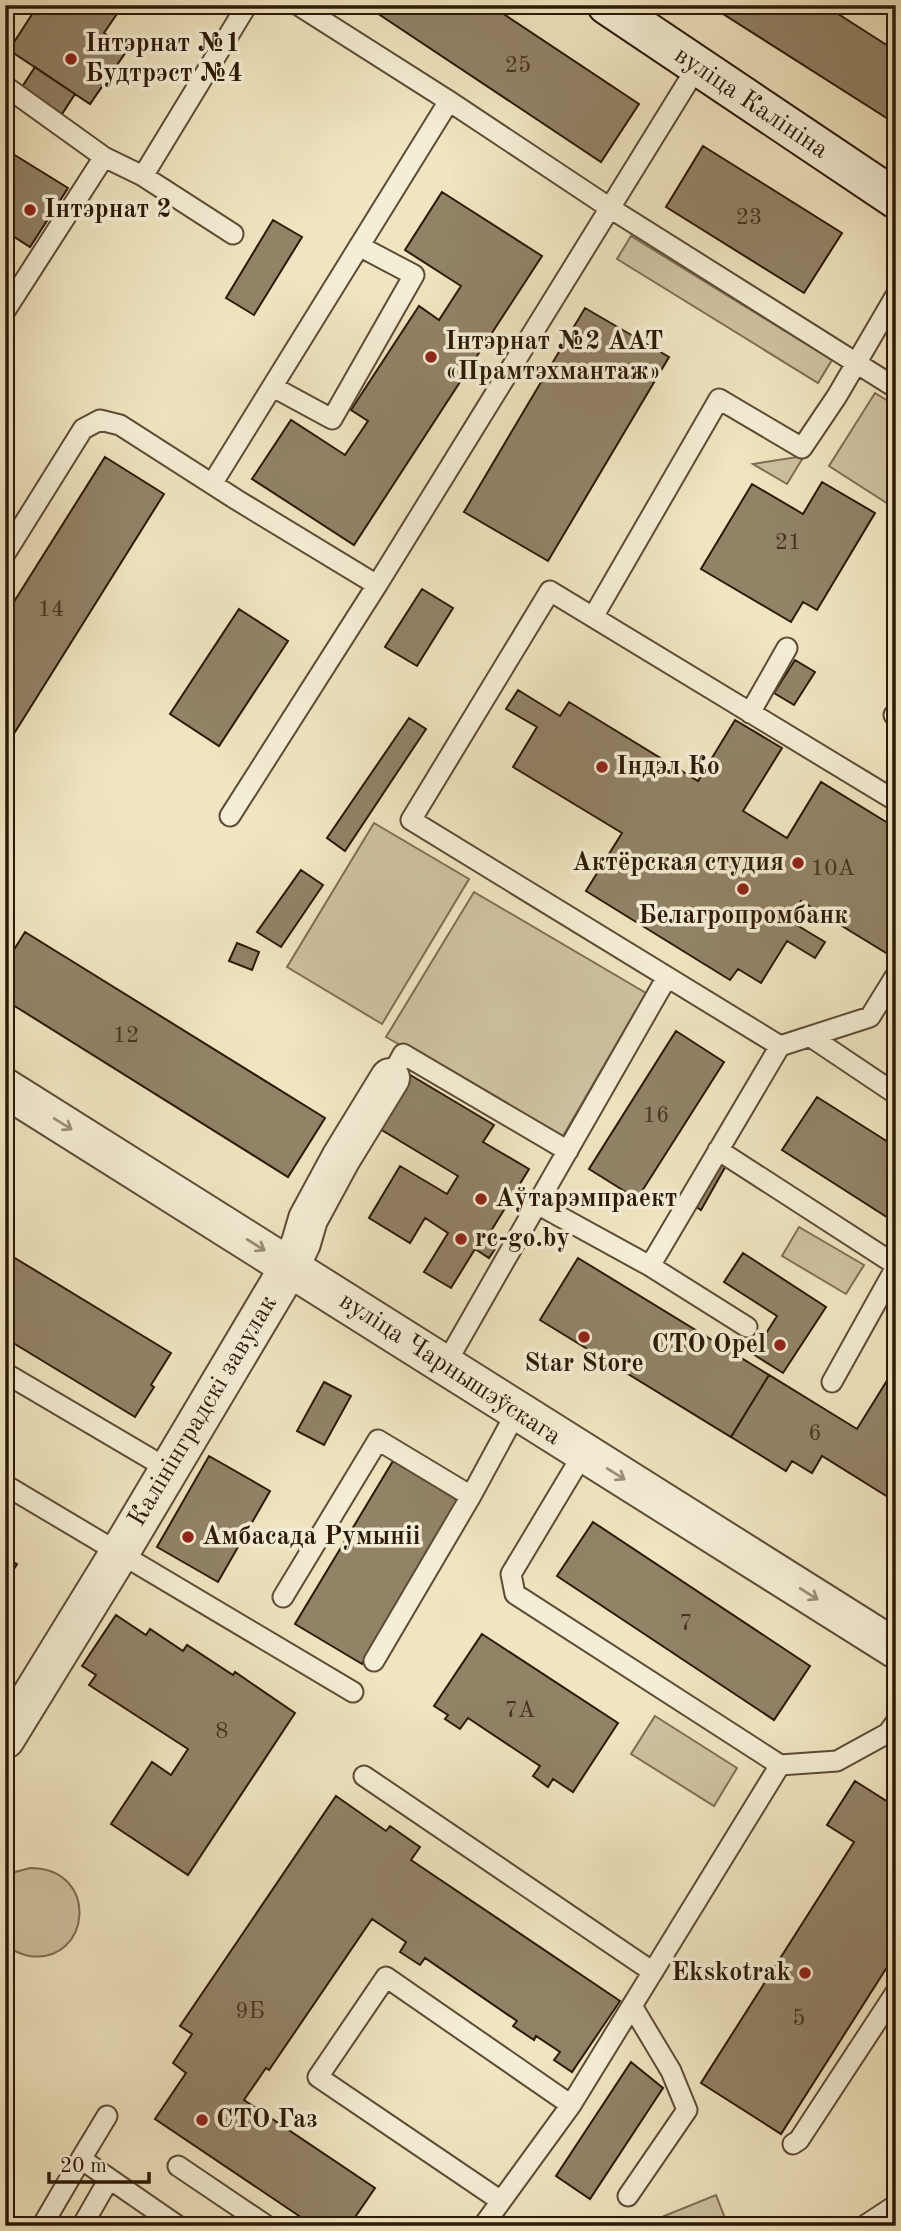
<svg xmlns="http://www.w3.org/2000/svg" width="901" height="2231" viewBox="0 0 901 2231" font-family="'Old Standard TT',serif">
<rect width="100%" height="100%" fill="#f0e5c0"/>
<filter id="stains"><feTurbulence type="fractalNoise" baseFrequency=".00286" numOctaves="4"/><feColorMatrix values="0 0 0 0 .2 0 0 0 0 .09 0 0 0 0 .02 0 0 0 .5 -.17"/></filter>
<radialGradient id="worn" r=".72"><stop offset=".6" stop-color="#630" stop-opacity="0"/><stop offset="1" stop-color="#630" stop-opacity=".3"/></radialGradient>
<path fill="#cfc2a1" stroke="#7e6e54" stroke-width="2" d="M631,236L832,360L818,383L617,259Z
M875,393L896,406V509L829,466Z
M804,456L787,484L753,464Z
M374,823L469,879L382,1024L287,967Z
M474,892L646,993L563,1136L386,1037Z
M799,1227L864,1265L846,1294L782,1256Z
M655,1716L737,1768L714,1806L631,1754Z
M30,1868C101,1868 91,1965 29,1956C20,1954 12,1951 5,1944V1880L15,1872Z
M716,2195L728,2226H668L664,2216Z"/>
<path fill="#928367" stroke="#2c1907" stroke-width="2" d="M38,5H123L104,33L128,49L90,104L9,50Z
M365,5H490L639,104L601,162Z
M709,5H824L896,51V124Z
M35,67L75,94L62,114L22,87Z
M703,146L842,233L804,293L666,207Z
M5,149L68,188L30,247L5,231Z
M442,192L542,256L354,545L252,479L291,420L345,455L368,421L351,410L419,306L439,320L461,286L405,250Z
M273,220L302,237L254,315L226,298Z
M585,308L669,357L548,561L464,512Z
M105,457L164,494L5,748V616Z
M822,482L875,513L817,610L803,602L791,622L701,569L752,484L803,514Z
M422,589L453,608L417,666L385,647Z
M239,609L288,641L219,746L170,714Z
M795,660L815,672L794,705L774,693Z
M518,690L560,716L569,702L698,781L735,720L782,748L743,811L787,838L821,782L896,828V949L891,956L801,901L790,921L825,942L815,958L787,941L761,983L738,969L730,980L586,891L622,833L513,767L537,727L506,709Z
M409,718L426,729L345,851L327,838Z
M301,870L323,885L281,947L257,932Z
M25,932L325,1118L288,1177L5,1000V964Z
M237,943L259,952L252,970L229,961Z
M676,1031L724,1062L637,1199L589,1169Z
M407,1073L494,1125L483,1142L529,1169L491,1231L502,1238L489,1258L475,1249L451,1288L424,1272L448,1233L425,1218L410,1243L369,1218L400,1166L447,1194L458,1176L375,1126Z
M817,1097L896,1147V1223L782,1150Z
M719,1156L728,1162L701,1210L692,1204Z
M5,1252L171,1353L151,1385L154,1387L135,1417L5,1338Z
M743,1253L826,1307L783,1373L753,1354L777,1316L724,1282Z
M578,1258L769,1375L731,1437L540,1320Z
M896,1366V1502L822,1456L812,1473L792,1461L786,1471L731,1437L769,1375L857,1429Z
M324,1382L351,1396L324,1445L297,1431Z
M209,1456L270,1491L218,1582L157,1547Z
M393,1461L459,1501L362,1664L295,1624Z
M593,1522L810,1666L774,1720L557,1576Z
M5,1557L17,1564L5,1584Z
M116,1615L146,1635L150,1629L183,1651L187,1645L233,1675L235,1672L295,1713L188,1875L111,1824L152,1762L171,1775L188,1749L89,1685L96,1675L82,1666Z
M482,1634L618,1723L573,1792L553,1779L548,1787L533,1776L540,1766L468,1718L460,1729L445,1719L448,1715L434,1706Z
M855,1781L896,1807V1953L781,2134L701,2083L854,1842L827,1825Z
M336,1796L386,1831L390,1826L420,1847L411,1860L620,2001L572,2072L554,2060L560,2052L536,2036L534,2040L513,2026L517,2021L425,1958L420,1965L400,1952L406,1942L372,1919L269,2070L266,2068L244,2100L375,2188L349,2226H314L155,2119L186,2073L173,2063L192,2034L180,2026Z
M631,2062L663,2088L590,2199L556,2176Z"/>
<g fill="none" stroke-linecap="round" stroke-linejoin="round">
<defs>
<path id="service" d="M298,5L449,101L610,208L896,388
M5,86L104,157L143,176L233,234
M143,176L247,5
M5,311L104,157
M273,387L332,419L414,275L359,246
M212,484L449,101
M5,554L83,429L100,420L120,425L237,500L377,585L697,67
M593,617L719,399L802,448L837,396L896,295
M750,713L787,648
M894,715L896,713
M230,816L377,585
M811,1037L896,1094
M780,1046L411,820L550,591L896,801
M390,1078L403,1054L568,1151
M718,1150L896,1265
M537,1204L650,1266L780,1046L870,1017L896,975
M650,1266L747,1327
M445,1365L667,977
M5,1373L168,1469
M832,1382L896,1267
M583,1454L511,1574L515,1594L780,1765L837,1761L888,1733L896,1722
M5,1485L353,1692
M471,1496L517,1411
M283,1597L378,1440L471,1496L374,1661
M364,1776L653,1972
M793,2144L799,2140L896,1992
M81,2159L107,2116
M178,2166L267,2226
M628,2196L687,2110L671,2071L632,2006
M501,2201L318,2077L386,1977L571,2105
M42,2226L81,2159L178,2226
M82,2226L109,2179
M483,2226L571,2105L780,1765
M864,2226L896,2205"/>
<path id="minor" d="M5,1739L120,1552L290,1266L301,1243L308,1219L341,1158L390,1078"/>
<path id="tertiary" d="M5,1088L896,1649"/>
<path id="secondary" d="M607,5L896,199"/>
</defs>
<use href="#service" stroke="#5d4c35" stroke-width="23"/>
<use href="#minor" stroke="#5d4c35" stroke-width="42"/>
<use href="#tertiary" stroke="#5d4c35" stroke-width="42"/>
<use href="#secondary" stroke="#2c1907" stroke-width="42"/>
<use href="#service" stroke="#f5eed6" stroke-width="19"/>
<use href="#minor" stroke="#f5eed6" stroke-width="38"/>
<use href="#tertiary" stroke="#f5eed6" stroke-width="38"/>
<use href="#secondary" stroke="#f5eed6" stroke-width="38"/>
</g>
<defs><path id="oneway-shaft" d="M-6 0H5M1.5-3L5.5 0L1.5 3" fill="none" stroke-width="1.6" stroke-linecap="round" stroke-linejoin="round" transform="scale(1.75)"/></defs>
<g stroke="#9b8e79">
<use href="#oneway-shaft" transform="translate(63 1124) rotate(32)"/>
<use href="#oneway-shaft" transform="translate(256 1245) rotate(32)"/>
<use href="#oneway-shaft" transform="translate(616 1474) rotate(32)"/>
<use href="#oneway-shaft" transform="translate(809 1594) rotate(32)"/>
</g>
<g fill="#8f2418" stroke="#f5eed6" stroke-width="2.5">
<circle cx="71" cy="59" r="7"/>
<circle cx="30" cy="210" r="7"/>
<circle cx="431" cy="357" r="7"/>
<circle cx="602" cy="767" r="7"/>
<circle cx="798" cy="863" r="7"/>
<circle cx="743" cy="889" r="7"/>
<circle cx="481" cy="1199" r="7"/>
<circle cx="461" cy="1239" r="7"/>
<circle cx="584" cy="1337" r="7"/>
<circle cx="780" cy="1345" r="7"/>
<circle cx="188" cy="1537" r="7"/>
<circle cx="805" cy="1973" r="7"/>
<circle cx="202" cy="2120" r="7"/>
</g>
<g text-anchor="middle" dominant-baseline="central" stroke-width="7" stroke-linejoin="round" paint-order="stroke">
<g font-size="23" fill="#46341f">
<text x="518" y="65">25</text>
<text x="749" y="217">23</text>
<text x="788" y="542">21</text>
<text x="51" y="609">14</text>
<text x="833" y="868">10А</text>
<text x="126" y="1035">12</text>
<text x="656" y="1115">16</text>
<text x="815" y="1433">6</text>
<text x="686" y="1623">7</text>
<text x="520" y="1710">7А</text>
<text x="222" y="1731">8</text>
<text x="250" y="2011">9Б</text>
<text x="799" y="2018">5</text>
</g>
<g font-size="26" font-weight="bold" fill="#2c1907" stroke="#f5eed6" text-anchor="start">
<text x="85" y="44">Інтэрнат №1<tspan x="85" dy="30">Будтрэст №4</tspan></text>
<text x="44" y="210">Інтэрнат 2</text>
<text x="445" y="342">Інтэрнат №2 ААТ<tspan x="445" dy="30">«Прамтэхмантаж»</tspan></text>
<text x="616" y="767">Індэл Ко</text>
<text x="784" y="863" text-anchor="end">Актёрская студия</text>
<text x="743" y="916" text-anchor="middle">Белагропромбанк</text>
<text x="495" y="1199">Аўтарэмпраект</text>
<text x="475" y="1239">rc-go.by</text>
<text x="766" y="1345" text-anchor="end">СТО Opel</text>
<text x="584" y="1364" text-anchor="middle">Star Store</text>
<text x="202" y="1537">Амбасада Румыніі</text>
<text x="791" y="1973" text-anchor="end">Ekskotrak</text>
<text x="216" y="2120">СТО Газ</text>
</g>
<g font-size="26" fill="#2c1907" stroke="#f5eed6">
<text transform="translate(751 103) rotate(34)">вуліца Калініна</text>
<text transform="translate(450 1369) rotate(33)">вуліца Чарнышэўскага</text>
<text transform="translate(203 1411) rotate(-59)">Калінінградскі завулак</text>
</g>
</g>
<rect width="901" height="2231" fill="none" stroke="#f0e5c0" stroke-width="28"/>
<rect x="7" y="7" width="887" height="2217" fill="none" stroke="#2c1907" stroke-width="3.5"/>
<rect x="14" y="14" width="873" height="2203" fill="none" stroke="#2c1907" stroke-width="2"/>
<path d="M49 2172v10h100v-10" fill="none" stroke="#2c1907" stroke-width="3.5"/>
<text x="60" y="2172" font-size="21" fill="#2c1907" stroke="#f5eed6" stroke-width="5" paint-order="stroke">20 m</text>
<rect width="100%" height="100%" filter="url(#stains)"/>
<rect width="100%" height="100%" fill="url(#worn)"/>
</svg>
